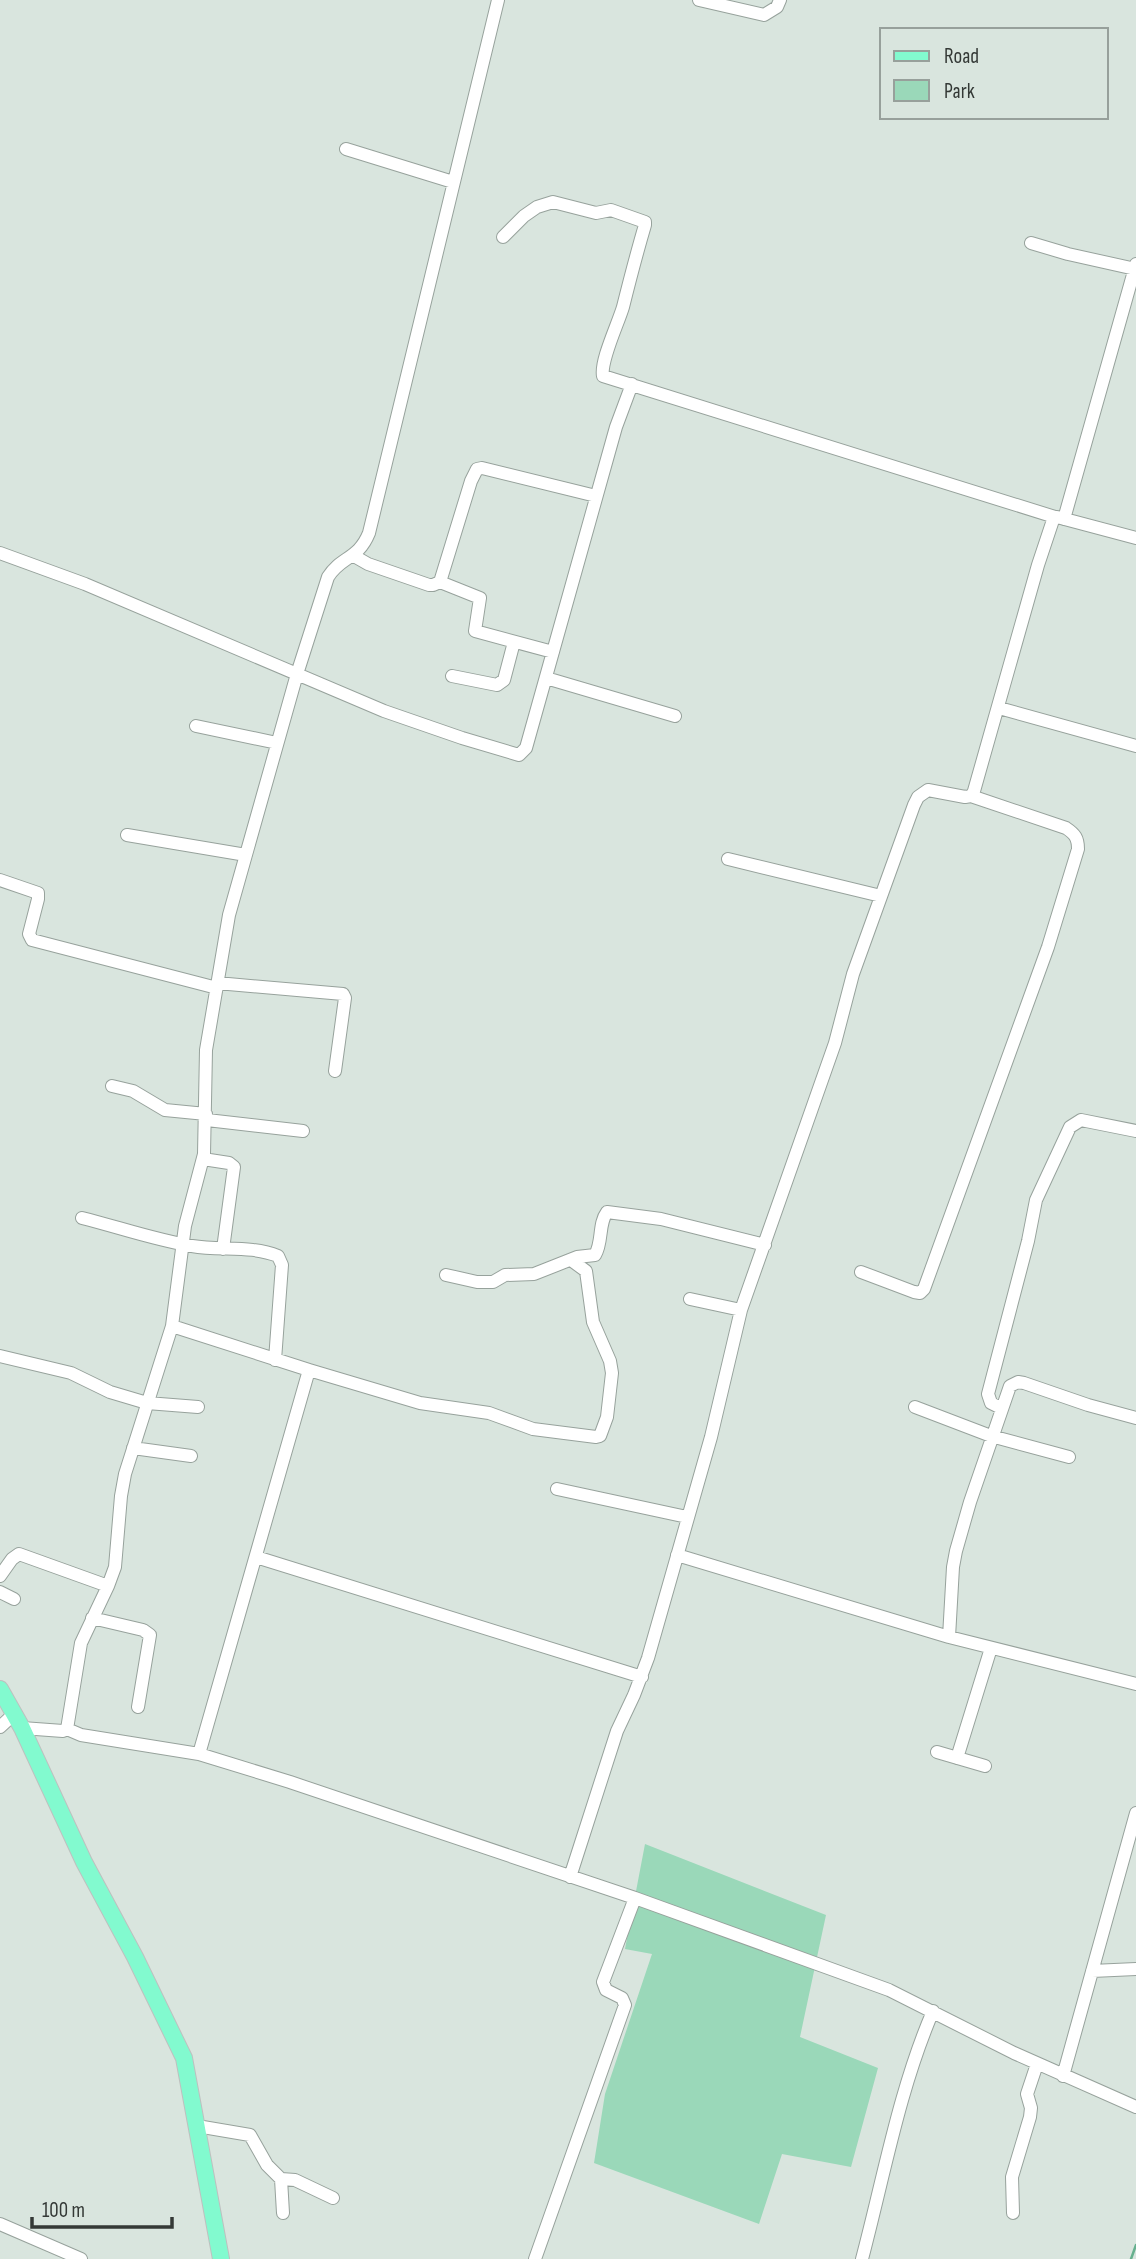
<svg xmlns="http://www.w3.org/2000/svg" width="1136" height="2259" viewBox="0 0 1136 2259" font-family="'Sofia Sans Condensed',sans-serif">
<rect width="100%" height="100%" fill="#d9e5de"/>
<path fill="#9ad8b9" d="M645,1844L826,1915L800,2037L878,2068L851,2167L782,2154L759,2224L594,2163L605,2094L652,1954L625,1949Z"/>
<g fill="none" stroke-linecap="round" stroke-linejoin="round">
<path stroke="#66b08e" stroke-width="2.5" d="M1131,2259L1136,2245"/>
<defs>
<path id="minor" d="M699,0L764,15L777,7L780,0
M346,149L453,182
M503,237L524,216L537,207L553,202L596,213L611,210L645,222V225C637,252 630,279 623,307C618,324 600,361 603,376L1055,517
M1031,243L1068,254L1135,269
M1064,519L1136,264
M0,553L85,584L384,711L462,738L519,755L526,748L616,427L632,384
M354,556L368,564L429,585H433L440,582L471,481L477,469L482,468L596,496
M440,582L480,598L475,631L553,652
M452,676L497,685L504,680L514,642
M546,678L675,716
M999,708L1136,746
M196,726L277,743
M127,835L246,855
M728,859L881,896
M0,880L38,893V899L29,934L32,940L217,988
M217,983L343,994L345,998L335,1071
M112,1086L133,1091L165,1110L206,1114
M207,1120L303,1131
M203,1159L229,1163L234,1167L223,1249
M82,1218C118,1227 155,1240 192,1246C220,1251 251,1245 278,1256L282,1265L275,1360
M861,1272L914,1292L920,1293L924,1289L1048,947L1078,849C1078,838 1075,834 1066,828L971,796
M446,1275L477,1282H493L505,1275L534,1274L577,1257L595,1255C603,1242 598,1224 607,1212L661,1219L765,1245
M690,1299L741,1310
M172,1326L309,1370
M0,1356L71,1373L110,1392L147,1403L198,1407
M915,1407L991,1436L1069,1457
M1001,1408L991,1403L988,1394L1028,1241L1036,1200L1070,1127L1081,1120L1136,1131
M133,1448L191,1456
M557,1489L687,1517
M677,1555L949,1637L1136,1684
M256,1557L642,1677
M0,1576L12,1559L19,1554L108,1586
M0,1592L14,1599
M92,1618L143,1630L150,1635L138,1707
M949,1637L953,1567L956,1551L970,1502L1010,1386L1018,1382L1024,1383L1088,1405L1136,1418
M0,1727L13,1715
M22,1728L63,1731L67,1729L81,1643L108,1586L115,1567L121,1496L125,1474L172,1326L185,1226L204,1154L206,1050L229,915L297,674L328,577C341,556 358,560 369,533L498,0
M67,1729L81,1735L199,1754L290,1782L635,1898L889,1990L1014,2053L1136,2107
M937,1752L985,1766
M199,1754L309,1370L420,1403L489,1413L533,1429L596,1437L600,1436L607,1417L612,1373L610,1361L593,1322L586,1271L571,1260
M957,1758L991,1648
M570,1877L617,1731L634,1695L648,1658L711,1437L741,1310L835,1043L853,974L914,805L918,797L928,790L965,797L971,796L974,791L1038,565L1053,520L1057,517L1136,538
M1092,1971L1136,1969
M1063,2076L1136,1813
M197,2126L250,2135L267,2165L281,2179L283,2213
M281,2179L295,2180L333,2198
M1013,2213L1012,2177L1030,2117L1031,2108L1027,2094L1037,2064
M0,2224L81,2259
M535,2259L625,2005L622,1998L606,1990L603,1982L635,1898
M862,2259C884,2176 899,2090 933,2011"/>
<path id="major" d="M0,1689L22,1728L84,1862L135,1957L184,2058L221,2259"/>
</defs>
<use href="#minor" stroke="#97a29c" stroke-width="14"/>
<use href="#major" stroke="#bec0bf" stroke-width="18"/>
<use href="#minor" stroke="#fff" stroke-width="12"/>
<use href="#major" stroke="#82facf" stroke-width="16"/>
</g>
<rect x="880" y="28" width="228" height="91" fill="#d9e5de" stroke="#97a09b" stroke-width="2"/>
<rect x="894" y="51" width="35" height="10" fill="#82facf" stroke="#97a09b" stroke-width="2"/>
<text x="944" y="63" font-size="21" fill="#343936">Road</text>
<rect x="894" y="80" width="35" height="21" fill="#9ad8b9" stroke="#97a09b" stroke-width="2"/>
<text x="944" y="98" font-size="21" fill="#343936">Park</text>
<path d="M32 2217v10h140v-10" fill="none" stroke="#343936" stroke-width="3.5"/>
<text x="42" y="2217" font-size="21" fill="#343936" stroke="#d9e5de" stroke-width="5" paint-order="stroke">100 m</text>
</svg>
